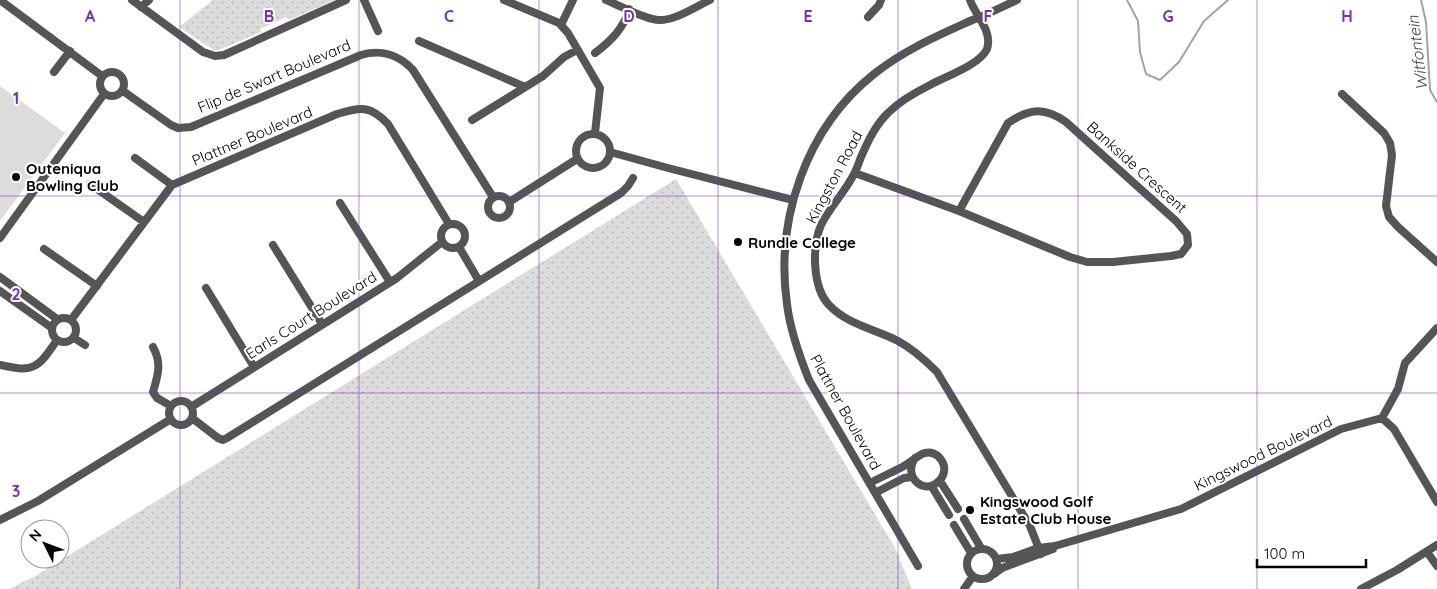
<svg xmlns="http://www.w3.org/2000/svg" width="1437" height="589" viewBox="0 0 1437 589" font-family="Quicksand,sans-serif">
<defs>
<pattern id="grass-dots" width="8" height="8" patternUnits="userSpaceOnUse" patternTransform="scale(1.25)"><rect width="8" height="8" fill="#dcdcdc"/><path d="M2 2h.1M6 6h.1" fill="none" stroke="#bbb" stroke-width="1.8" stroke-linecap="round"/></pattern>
</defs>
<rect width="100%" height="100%" fill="#fff"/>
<path fill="url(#grass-dots)" d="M213,0H335L289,20L287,17L260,29L261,32L219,50H214L179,27Z
M676,179L895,548L912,589H9L37,575Z"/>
<path fill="#dcdcdc" d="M0,86L65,133L0,221Z"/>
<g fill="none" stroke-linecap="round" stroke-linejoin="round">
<path stroke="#a3a3a3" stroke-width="2" d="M1127,0L1138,21L1140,52L1146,74L1160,80L1179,62L1204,21L1228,0
M1421,0L1426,22L1430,90L1437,102"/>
<path stroke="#555" stroke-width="8" d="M0,0L102,76
M132,0L203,52L215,56L224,55L346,0
M364,0L378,31
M504,0L559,23L568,33L600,88L595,133
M606,0C621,6 643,19 658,20C675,21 695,7 710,0
M970,0C975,15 993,31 987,49C980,65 944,77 930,85C916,92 900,101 889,112C876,124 868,141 861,157C859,162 857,169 854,174C845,192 830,207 821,225C812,246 812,287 829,305C848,325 875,329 898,341C913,349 925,360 937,372L1030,526L1041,554
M141,7L149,0
M985,15L1017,0
M868,17L879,5L881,0
M561,25L573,0
M419,41L525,87
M595,53C611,41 624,28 629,9
M100 84a12 12 0 1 1 24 0a12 12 0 1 1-24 0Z
M54,72L70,51
M123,91L171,125L178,128L191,127L361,55C381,49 399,55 413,70L493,197
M1342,94L1384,133L1390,143L1392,155L1386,206L1389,217L1398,227L1437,262
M472,120L543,76L564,57L577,50
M576 151a17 17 0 1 1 34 0a17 17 0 1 1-34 0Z
M610,152L668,168L793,200
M135,158L172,185
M855,173L959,211L1070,257L1087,262H1113L1171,256L1181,254L1188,245L1187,234L1176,221L1066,122C1045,107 1030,108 1008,123L959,211
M90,184L144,222
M488 207a11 11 0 1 1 22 0a11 11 0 1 1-22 0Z
M509,202L577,159
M340,203L390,282
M441 236a12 12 0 1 1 24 0a12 12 0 1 1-24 0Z
M0,238L104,94
M273,245L322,324
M459,247L479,281
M44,249L97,286
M0,277L57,319
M206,288L254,367
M0,291L52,328
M52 330a12 12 0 1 1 24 0a12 12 0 1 1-24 0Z
M71,320L172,185L337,114C361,107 370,105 388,124L449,224
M74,338L85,345
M153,347C162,363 158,375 153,392L157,398L171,406
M0,365C34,373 38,368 57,340
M169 413a12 12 0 1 1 24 0a12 12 0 1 1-24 0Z
M191,407L397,278L442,242
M192,418L218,438L223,440L227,438L621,193L628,186L633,178
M1382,418L1394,429L1437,502
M940,481L958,509
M870,483C881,477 893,472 904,466C915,460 925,446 938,456C941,459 943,462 944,466C945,471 943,477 940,480C925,497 902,477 915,458
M932,487L949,515
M875,493L904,478L912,477
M964,519L981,548
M0,520L38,501L171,419
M954,525L971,553
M967 564a15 15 0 1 1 30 0a15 15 0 1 1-30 0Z
M1427,552L1437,566
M997,559L1013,557L1038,548L1055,546L1181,509L1341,429L1382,418L1398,389L1405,363L1437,328
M918,566L809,380C799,355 790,330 787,304C775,219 806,128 874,74C904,50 937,36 970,21
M994,574L1002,568L1053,549L1055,546
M964,589L973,576
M1361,589L1397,570L1437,545"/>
<path stroke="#555" stroke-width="8" d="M970,21L985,15"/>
</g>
<path fill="none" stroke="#7b2cbf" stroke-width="1" stroke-opacity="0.55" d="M180,0V589M359,0V589M539,0V589M718,0V589M898,0V589M1078,0V589M1257,0V589M0,196H1437M0,393H1437"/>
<g fill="#000" stroke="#fff" stroke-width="2">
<circle cx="16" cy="177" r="5"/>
<circle cx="738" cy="242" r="5"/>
<circle cx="970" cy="510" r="5"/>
</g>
<g text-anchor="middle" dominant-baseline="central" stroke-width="4" stroke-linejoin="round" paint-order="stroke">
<g font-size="15" fill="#000" stroke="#fff">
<text transform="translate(274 76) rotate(-23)">Flip de Swart Boulevard</text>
<text transform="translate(252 136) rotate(-23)">Plattner Boulevard</text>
<text transform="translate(1137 167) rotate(42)">Bankside Crescent</text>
<text transform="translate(834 177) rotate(-62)">Kingston Road</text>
<text transform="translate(311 315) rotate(-32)">Earls Court Boulevard</text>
<text transform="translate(846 412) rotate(61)">Plattner Boulevard</text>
<text transform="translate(1263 453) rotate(-26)">Kingswood Boulevard</text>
</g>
<g font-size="15" font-weight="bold" fill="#000" stroke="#fff" text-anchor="start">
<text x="26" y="168">Outeniqua<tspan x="26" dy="17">Bowling Club</tspan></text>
<text x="748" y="242">Rundle College</text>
<text x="980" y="501">Kingswood Golf<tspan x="980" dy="17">Estate Club House</tspan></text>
</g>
<g font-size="16" font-style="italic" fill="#444" stroke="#fff">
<text transform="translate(1417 53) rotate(-97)">Witfontein</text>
</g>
</g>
<g font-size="16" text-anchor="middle" font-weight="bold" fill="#7b2cbf" stroke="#fff" stroke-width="4" stroke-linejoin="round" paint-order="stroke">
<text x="90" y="22">A</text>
<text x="269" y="22">B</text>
<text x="449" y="22">C</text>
<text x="629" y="22">D</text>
<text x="808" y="22">E</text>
<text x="988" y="22">F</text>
<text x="1168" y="22">G</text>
<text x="1347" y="22">H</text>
<text x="16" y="104">1</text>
<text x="16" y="300">2</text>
<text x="16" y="497">3</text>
</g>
<g transform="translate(45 544) rotate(312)"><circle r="24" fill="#ffffff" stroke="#999999"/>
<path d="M0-4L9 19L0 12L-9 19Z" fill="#000000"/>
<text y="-8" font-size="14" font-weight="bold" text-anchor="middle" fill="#000000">N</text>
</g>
<path d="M1257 559v8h109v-8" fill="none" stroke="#000000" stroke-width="2.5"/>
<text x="1264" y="559" font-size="15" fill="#000000" stroke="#ffffff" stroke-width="4" paint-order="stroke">100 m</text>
</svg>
